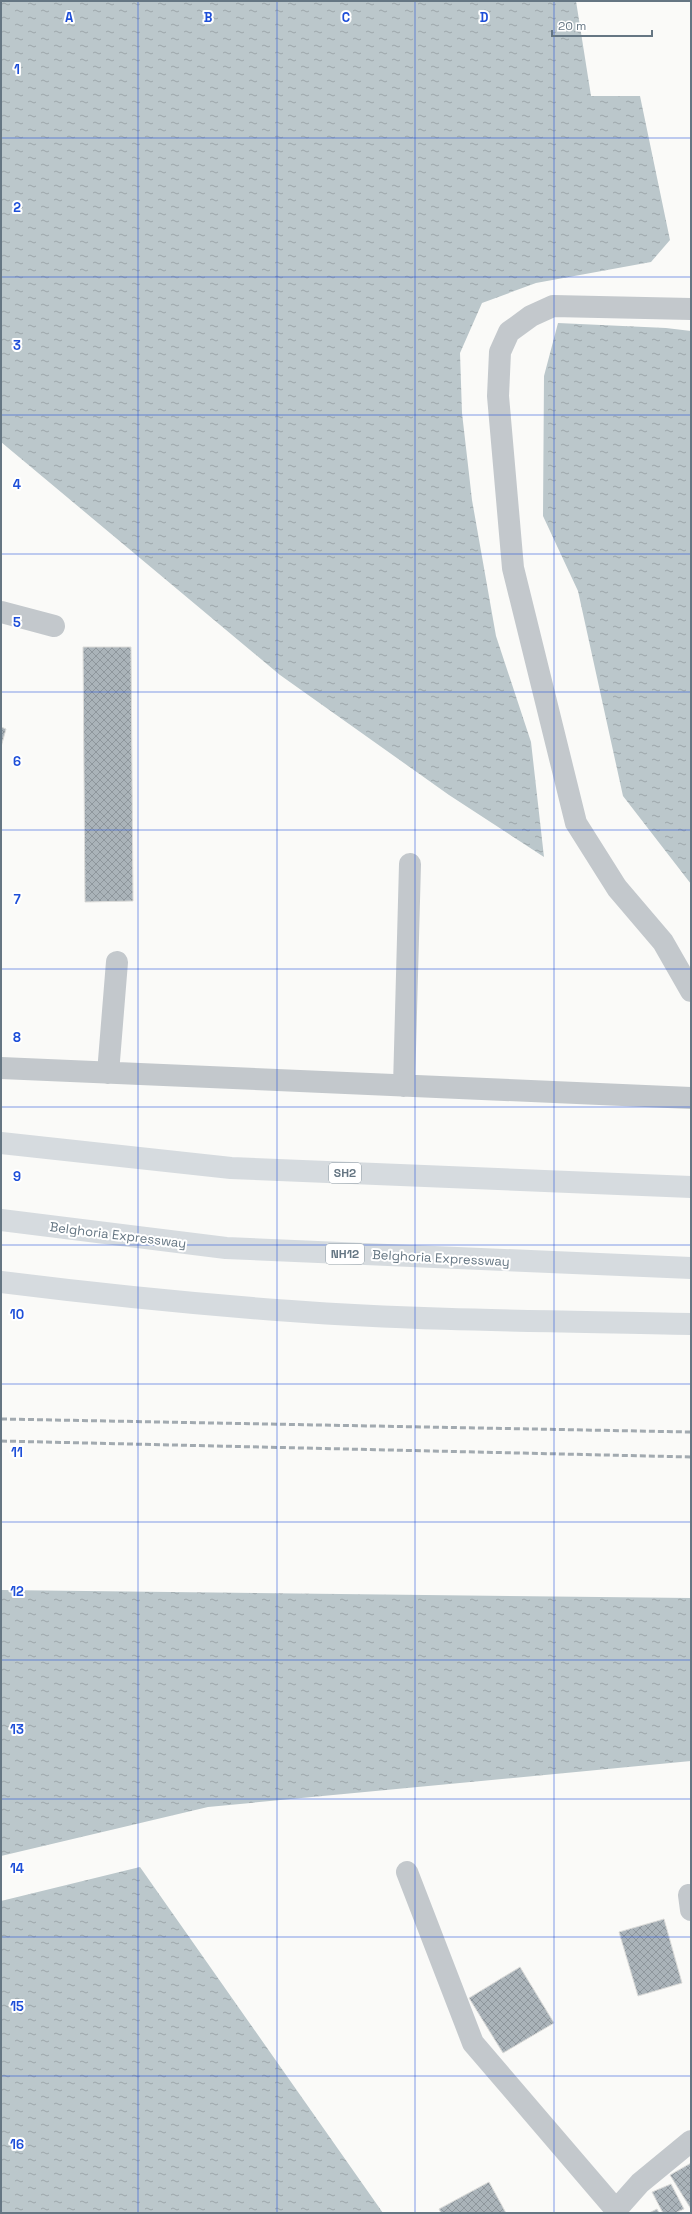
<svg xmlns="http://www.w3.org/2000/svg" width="692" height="2214" viewBox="0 0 692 2214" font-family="'Space Grotesk',sans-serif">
<defs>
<pattern id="water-ripples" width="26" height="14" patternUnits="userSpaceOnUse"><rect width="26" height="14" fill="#bbc7cb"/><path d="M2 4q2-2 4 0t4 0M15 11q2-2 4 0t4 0" fill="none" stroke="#9ca6aa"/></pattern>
<pattern id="building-cross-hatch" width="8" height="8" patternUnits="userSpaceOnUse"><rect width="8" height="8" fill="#aab3b9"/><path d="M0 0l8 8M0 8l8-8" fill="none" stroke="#8e969c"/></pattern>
</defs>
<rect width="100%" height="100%" fill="#fafaf8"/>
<path fill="url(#water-ripples)" d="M1,1H576L591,96H640L670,240L651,262L536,283L482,303L460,353L462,413L472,500L496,636L531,742L544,857L449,795L280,675L1,442Z
M558,323L666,328L691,331V884L623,796L578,591L543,516L544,376Z
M1,1590L691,1598V1761L208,1807L1,1856Z
M140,1867L383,2213H1V1901Z"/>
<path fill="url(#building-cross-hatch)" stroke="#dcdcda" d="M83,647H131L133,901L85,902Z
M1,727L6,729L1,747Z
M664,1919L682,1983L638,1996L619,1932Z
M520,1967L554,2023L503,2053L469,1998Z
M691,2163V2209L670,2175Z
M489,2182L506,2213H441L439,2209Z
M671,2184L684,2209L675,2213H663L652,2192Z
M657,2209L659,2213H649Z"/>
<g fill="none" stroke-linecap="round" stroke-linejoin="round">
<path stroke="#c3c8cc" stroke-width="22" d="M691,309L553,306L531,316L509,332L500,352L498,396L513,568L576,823L617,888L663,942L691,991
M1,612L54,626
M1,1068L691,1098
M108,1073L117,962
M404,1086L410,864
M407,1872L473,2043L616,2210
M689,1895L691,1910
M616,2213V2210L640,2183L691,2141"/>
<path stroke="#d6dbdf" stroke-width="22" d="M1,1143L231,1168L691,1187"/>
<path stroke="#d6dbdf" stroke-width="22" d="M1,1220L226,1248L691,1268
M1,1282C97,1294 194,1304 291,1311C424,1321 558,1321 691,1324"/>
<path stroke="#a2aab0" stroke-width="3" stroke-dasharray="6 3" stroke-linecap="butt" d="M1,1419L691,1432
M1,1441L691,1457"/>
</g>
<path fill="none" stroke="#1d4ed8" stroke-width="1" stroke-opacity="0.55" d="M138,1V2213M277,1V2213M415,1V2213M554,1V2213M1,138H691M1,277H691M1,415H691M1,554H691M1,692H691M1,830H691M1,969H691M1,1107H691M1,1245H691M1,1384H691M1,1522H691M1,1660H691M1,1799H691M1,1937H691M1,2076H691"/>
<g text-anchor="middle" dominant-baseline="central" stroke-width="4" stroke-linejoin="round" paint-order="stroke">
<g fill="#fff" stroke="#939fa8" stroke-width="1">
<rect x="329" y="1163" width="32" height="20" rx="3"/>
<rect x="326" y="1244" width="38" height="20" rx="3"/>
</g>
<g font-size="12" font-weight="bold" fill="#657683">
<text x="345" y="1173">SH2</text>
<text x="345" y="1254">NH12</text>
</g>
<g font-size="13" fill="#657683" stroke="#fff">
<text transform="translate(118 1235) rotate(7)">Belghoria Expressway</text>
<text transform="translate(441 1258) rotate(3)">Belghoria Expressway</text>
</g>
</g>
<g font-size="13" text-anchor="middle" font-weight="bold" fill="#1d4ed8" stroke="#fff" stroke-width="4" stroke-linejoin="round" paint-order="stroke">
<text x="69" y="22">A</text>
<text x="208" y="22">B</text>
<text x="346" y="22">C</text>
<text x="484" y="22">D</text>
<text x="17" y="74">1</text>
<text x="17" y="212">2</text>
<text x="17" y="350">3</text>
<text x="17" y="489">4</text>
<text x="17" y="627">5</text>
<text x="17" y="766">6</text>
<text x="17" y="904">7</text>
<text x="17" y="1042">8</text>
<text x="17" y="1181">9</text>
<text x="17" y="1319">10</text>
<text x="17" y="1457">11</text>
<text x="17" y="1596">12</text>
<text x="17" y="1734">13</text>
<text x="17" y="1873">14</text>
<text x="17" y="2011">15</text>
<text x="17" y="2149">16</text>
</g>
<rect width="692" height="2214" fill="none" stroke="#657683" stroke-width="4"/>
<path d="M552 30v6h100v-6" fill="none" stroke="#657683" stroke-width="2"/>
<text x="558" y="30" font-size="12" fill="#657683" stroke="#ffffff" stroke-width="3" paint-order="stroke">20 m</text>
</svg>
